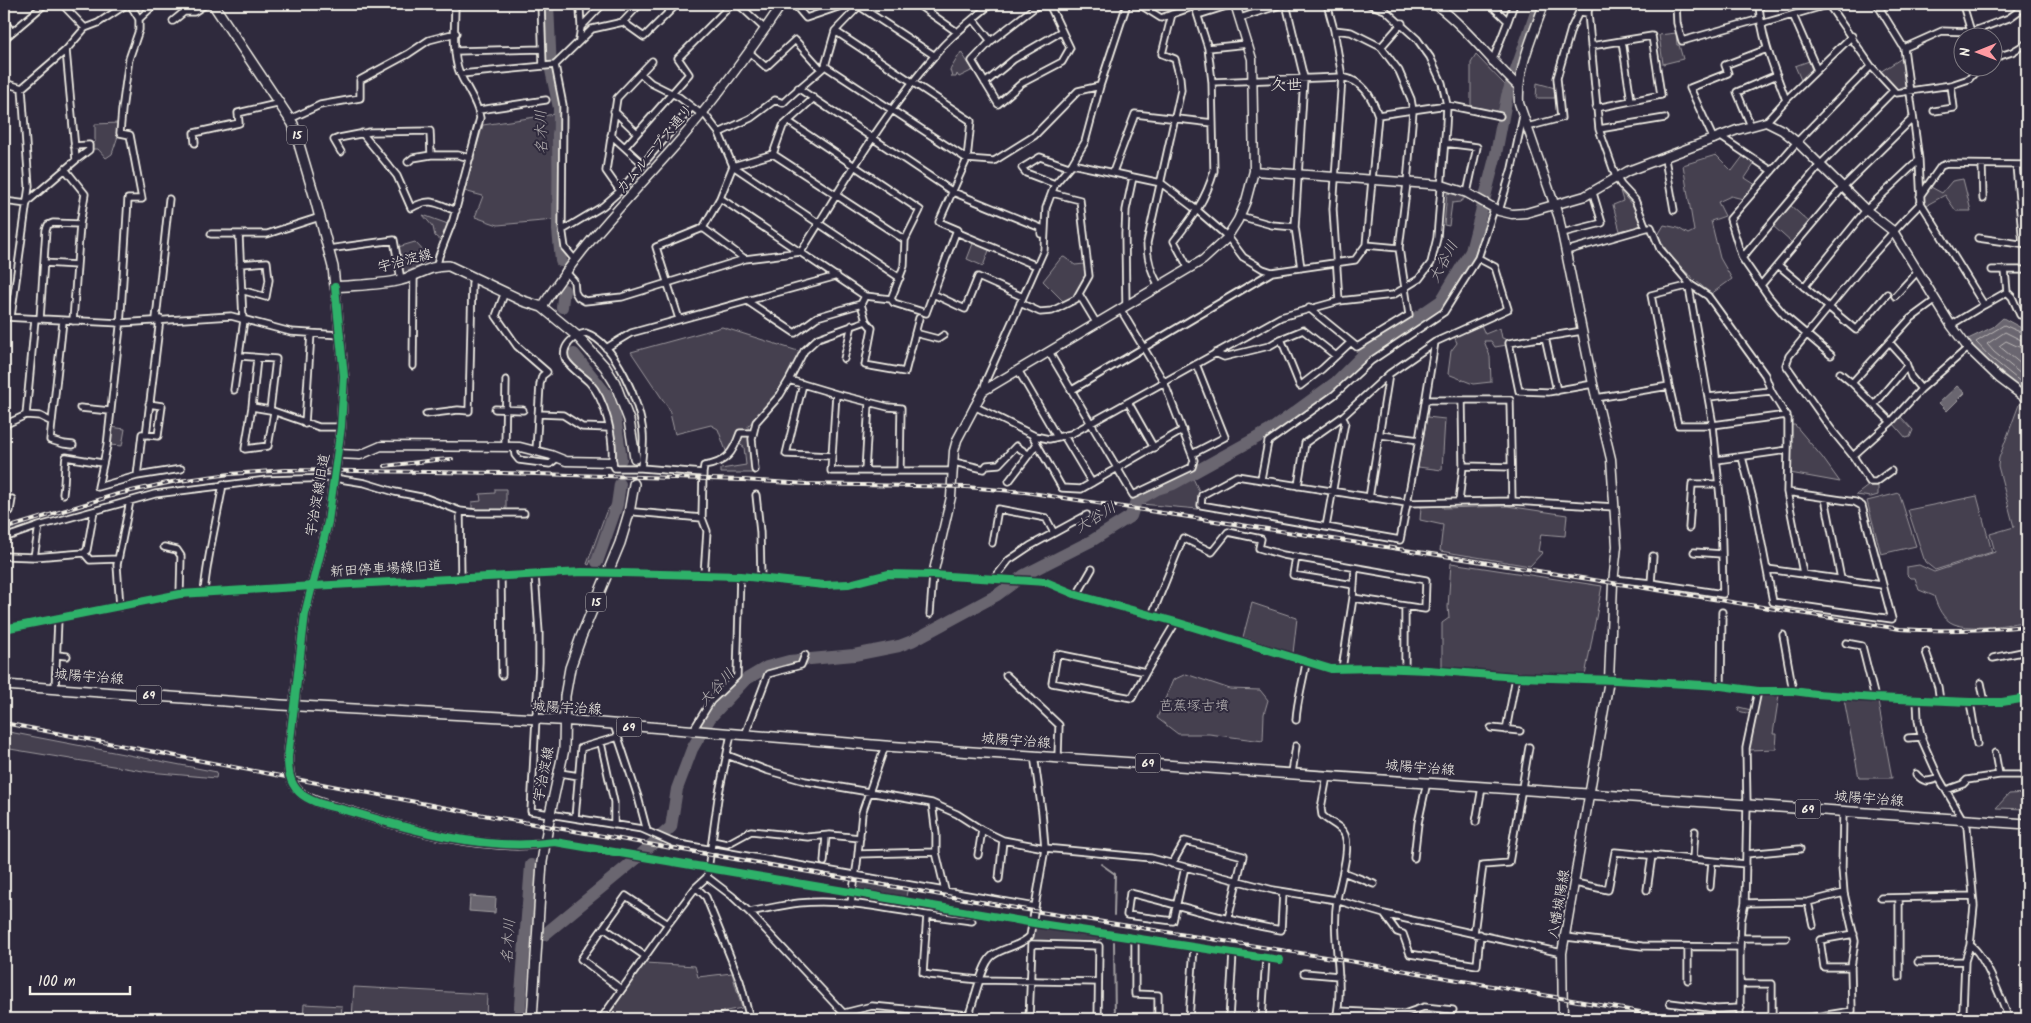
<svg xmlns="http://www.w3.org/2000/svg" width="2031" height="1023" viewBox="0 0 2031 1023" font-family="Kalam,'Klee One',sans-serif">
<rect width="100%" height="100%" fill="#2f2a3d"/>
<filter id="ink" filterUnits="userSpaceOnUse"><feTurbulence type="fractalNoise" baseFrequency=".02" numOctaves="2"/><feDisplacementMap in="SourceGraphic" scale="10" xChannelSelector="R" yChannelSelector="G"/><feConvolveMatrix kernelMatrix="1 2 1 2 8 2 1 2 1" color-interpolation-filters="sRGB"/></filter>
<g filter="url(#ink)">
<path fill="#454050" stroke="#9c989c" d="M1676,33L1677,45H1679L1683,59L1663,64L1659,35Z
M961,52L973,70L959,77L957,74L956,77H952L950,70Z
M1476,55L1506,86L1498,113L1471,108V63Z
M1902,58L1906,85L1899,89H1894L1880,72Z
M1809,61L1812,71L1801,80L1795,66Z
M1537,83L1555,88V98H1536Z
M555,114L553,134L554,220L498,225L475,217L483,196L464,191L483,125Z
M119,123L120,136H118L112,154L106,158L98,149H92V143L95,142V124Z
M1716,155L1732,171L1744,155L1755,163L1745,178L1756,185L1743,199L1731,196L1718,202L1725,216L1711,221L1720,258L1732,279L1711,294C1692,277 1668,259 1658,235L1664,225L1678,228L1688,234L1694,231L1683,165Z
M1963,179L1971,211H1956L1945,195L1925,206L1922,197L1929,186L1942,193L1952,181Z
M1620,191L1639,213L1643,225L1620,231L1613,205L1623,201Z
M1447,193L1466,197L1460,202L1452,203L1449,226L1444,225Z
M1790,205L1810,223L1792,243L1772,225Z
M423,215L448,224L441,241L435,236L433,227Z
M974,241L990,248L983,266L967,259Z
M415,242L430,258L420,266L403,273L398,247Z
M1064,257L1075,265L1085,264C1088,280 1079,296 1064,302L1043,281L1061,258Z
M1481,325L1485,334L1500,328L1502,338L1506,339L1507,345L1495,347L1491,341H1484L1490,356L1491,382L1473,384L1448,374L1451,351L1457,343L1454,336Z
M722,327L801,352L778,393L748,426L753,473H721V469L746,465L744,447L739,444L726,451L718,429L711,425L675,434L669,409L631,352Z
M2022,401L2027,405V621C2007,625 1974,631 1954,624C1943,620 1937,606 1934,596L1919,590L1915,578H1910L1907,575V567L1919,565L1934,572L1995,552L1990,534L2014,527L1998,466L1999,458L2020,402Z
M1900,416L1913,430L1910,437L1906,438L1893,423Z
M1427,417L1445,419L1442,470L1418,467Z
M1791,425H1795L1822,457L1840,482L1790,473Z
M111,427L125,429L122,446L109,445Z
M1192,476L1200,493L1198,509L1141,504C1147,491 1178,482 1192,476Z
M1868,486H1878V495L1871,497L1856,495Z
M495,489H506V511L472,510V502L481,501L480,494L495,493Z
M1899,493L1916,546L1881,554L1867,501Z
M1977,496L1992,552L1935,570L1925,562L1908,510Z
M612,505L595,560H591L589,565L587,564L606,512Z
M1443,506V508L1507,506L1567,515L1565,536L1541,534L1538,551L1543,552L1530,566L1440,551L1443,525L1420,520L1421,507Z
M1451,563L1602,586L1585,676L1442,668V623L1449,618L1448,607Z
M1252,603L1297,618L1293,653L1243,637Z
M1186,674L1230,689L1260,690L1268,700L1264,714L1263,741L1209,734H1178L1157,718L1173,680Z
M1759,693L1779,695L1773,734H1777L1776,749L1749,750L1755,715L1738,711L1739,707L1751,710L1752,703L1757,704Z
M1844,699L1878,702L1892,778H1859Z
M4,731L217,772L216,778L149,772L4,748Z
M2027,793V816L2026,809L1996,808L2009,794Z
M858,877L908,886L906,897L856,888Z
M1035,926L1103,936L1102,939L1096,942H1035L1031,940Z
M645,963L695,966L698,977L732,973L742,1008L721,1012V1019H606Z
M354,987L487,994L486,1019H352Z
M304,1004L342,1006L341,1019H303Z
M1465,1013L1551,1015L1552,1019H1481L1479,1017L1465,1016Z"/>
<path fill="#6a6670" stroke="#a19ea0" d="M2003,318L2027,331V393L1986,360L1966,340L1993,327Z
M1957,386L1965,393L1947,411L1939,403Z
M470,896L496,898L495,913L469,911Z"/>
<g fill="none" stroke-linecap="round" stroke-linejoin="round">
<path stroke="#bdb9b8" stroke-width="1" d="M2027,335L2004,325L1976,342L1990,357L2027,387
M2027,341L2021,340L2005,332L1987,344L1994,352L2027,379
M2027,349L2019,347L2006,341L1999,346L2027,369"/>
<path stroke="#a19ea0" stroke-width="2" d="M1101,864L1115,874L1114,915
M1114,942L1115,1019"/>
<path stroke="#6a6670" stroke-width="12" d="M548,4L551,70L559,108L558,230L561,261
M562,307L564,290
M574,354L606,394L615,416L621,459
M597,562L617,505L620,484
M544,935L636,859L671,827L677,789L692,749L710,718L745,680L767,667L789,661L854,655L899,646L912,641L997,595L1024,575L1093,540L1131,516L1136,501L1157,489L1173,484L1269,431L1336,382L1365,353L1441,301L1471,251L1496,154L1507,96L1539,4
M519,1019L531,865"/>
<path stroke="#4d4857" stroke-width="9" stroke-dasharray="9 4.5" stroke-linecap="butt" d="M634,484L635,458"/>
<defs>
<path id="street" d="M62,4L85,28
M130,4L139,19V30L129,59L122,110L120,133L130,135L142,199H128L120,327L107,446L98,487L137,476L181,469
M541,4L543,66
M576,4L580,9L581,27
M738,4L765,29
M772,4L778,9
M794,4L806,18L844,5L852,4L859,6L935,56
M917,4L957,32
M1134,4L1142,6L1161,18L1195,6
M1286,4L1304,78L1295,227L1301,268
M1327,4L1334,30L1342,77L1333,209L1339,301
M1490,4L1508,21L1492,62
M1589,4L1588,13L1599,129L1616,177L1621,185L1635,200L1646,228L1651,227L1660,249L1691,285L1708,296L1765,375L1771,391L1788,419V450L1717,460
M1676,4L1677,23L1682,41L1760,19
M1759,4C1761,38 1774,68 1786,100
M1828,4L1871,66L1896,93L1951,85L1969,79L1979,68
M1877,4L1904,48L1919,160L1921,203L1984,305L1951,325
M1963,5L1973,38
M1050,6L1039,4L991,41L972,61L998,104L1022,83L1062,62L1070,48L1050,6L1052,4
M1198,15L1233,4
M1793,15L1817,70
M1240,18L1283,4
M139,19L155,4
M973,19L991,41
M4,21L12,32
M173,21L184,12H194L206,4
M1508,21L1514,4
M623,22L644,37L677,4
M1761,24L1830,4
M835,31L971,121L967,159L939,222L958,230L956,232L1037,266
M4,39L45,4
M579,40L581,27L603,4
M1622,41L1631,101
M1591,46L1652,36L1661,95L1596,108
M1381,47L1402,23
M1208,48L1248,44
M1904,48L1942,31L1971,32L2009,18L2027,5
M456,51L542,49
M749,52L766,67L795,40L821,69
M1994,58L2012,52L2027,43
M825,66L967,159L994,161L1034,136L1078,91L1100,86
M461,74L555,65
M641,74L651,83L679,97L701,114
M4,83L22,88L66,50L85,28L98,23L127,4
M985,83L1014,59L1062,31
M798,88L953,192L1041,228V234
M479,110L546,100
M614,111L637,133
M1934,111L1954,108L1951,85
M1378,115L1447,105L1500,116
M290,119L320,105L360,98V80L408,54L429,40L456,33
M1766,122L1786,100L1852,36
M1751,126L1737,92L1777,75
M1527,127L1561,118L1557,78L1571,29L1579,12L1588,13
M1599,129L1665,118
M362,133L397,176L411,208C431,197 436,203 456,211
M719,133L751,118L775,100L783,103C796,90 811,79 825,66L835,31L861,4
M611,135L643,164
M1721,137L1772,171
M1714,140L1690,88L1728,73L1725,65L1767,49
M195,143L194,133L239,123L238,113L281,103
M1445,143L1477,147L1467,193
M74,146L89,145V150L76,160
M625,147L689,74L678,58L732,4
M341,152L334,140L339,138L370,132L430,131L431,155H458L470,158
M773,154L905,240
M773,154L783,126L814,98
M1665,159L1674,210
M408,162L413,158L431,155
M1072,164L1161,183L1198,211L1228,237L1243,257L1263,269L1272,272L1355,260L1366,245L1378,115C1371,95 1363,81 1342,77L1212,82
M1982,165L1983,199
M2016,165L2023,244
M733,166L900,278
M733,166L773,154
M65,169L85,194L80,224L73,321
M1113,172L1135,114L1213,123
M1055,184L1026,173L1022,168L1040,157L1069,167
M620,191L606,171L617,98L652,61
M1920,196L1941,166L1947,164L2027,165
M720,198L865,296L891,299L904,266L905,240L920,210L789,122
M4,201L27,204
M28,201L76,160L66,50
M1921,203C1873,251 1832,304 1789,356L1786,365L1831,429L1853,456L1891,422L1921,389L1968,348
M1499,211L1512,168L1523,116
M1240,216L1272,225L1295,227
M703,228L745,259
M563,230L603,206L620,191L692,107
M1562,233L1602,223L1593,193
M211,234H267L320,217
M239,235L243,320
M1978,238L2027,245
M1366,245L1399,248
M328,249L394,240L401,280
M1566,251L1646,228
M1742,258L1820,165L1893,91
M575,260L565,248L562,227L563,105L555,65L592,29L623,22L640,4
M44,263L77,265
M240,264L267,262L269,280L266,297L241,290
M437,265L439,256L453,220L480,118C477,100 465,87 459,71C452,53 455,23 455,4
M1778,265L1856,330L1887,294
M1189,269L1174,241C1192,218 1206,200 1214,171L1212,82L1208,48L1194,4
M1992,270H2027
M2005,270L2007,292
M565,271L574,281L575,292L578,297L585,301L622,297L745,259L801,252C845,182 886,109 942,47C957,31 974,18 991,4
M1761,285L1843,187L1913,118
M1159,286C1151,272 1147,260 1147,243L1181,90L1180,78L1175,59L1162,54L1172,14
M1689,287L1708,397L1771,391
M1804,287L1866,210L1919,160
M505,292L496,316L517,346L547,372L542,376L540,384L536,451
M933,294L965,309L978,277L1023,297
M1079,294L1097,324
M1895,296L1918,271
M891,299L894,303L926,313L956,232
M747,301L795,333L817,317L861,304
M1020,303L1040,312L1052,311L1076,299L1089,276L1080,200L1052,193
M1984,305L2007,292L2012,297L2020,315L2027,314
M1126,306L1125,234L1126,210L1133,177
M1309,308L1357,347L1409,315L1399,248L1407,183L1413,111L1411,99L1399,71L1381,47L1351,32L1334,30
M4,317L120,323L231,316L291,332L341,335
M11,317L29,186L22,88
M40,319L46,230L48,225L53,223L80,224
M156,319L169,199
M679,319L656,247L703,228L720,198L733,166L719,133L703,112
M63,321L50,440L64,444L73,445
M866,321L872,328L865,365L905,372L919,318
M1582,331L1509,343L1519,391L1548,392L1593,384
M586,333C616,343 641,405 643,434C644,445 642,457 641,468H615L612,462C614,438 606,400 589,382C582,375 571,369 566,360C560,347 574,335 586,333Z
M915,333L938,339L944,335
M1545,337L1557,391
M1281,339L1303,330L1336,356
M1435,342L1508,309L1495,267L1478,258
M1890,343L1905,360L1911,377L1921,389
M606,348L631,333L837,276
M1049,352L1133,495L1192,467L1194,460L1164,382L1121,310
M1215,353L1224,357L1269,346L1281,339L1300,386L1322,369L1351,342
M1831,355L1786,317L1769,297L1742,258L1730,219L1797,142L1871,66
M240,356L276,359L270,410
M257,358L252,407L270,410L319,427H341
M844,359L852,325
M413,366L414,274
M1018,370L1057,437
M1840,373L1852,383
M803,384L786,454L832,456
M1669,386L1678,425H1713L1708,397
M234,390L244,320
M1072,390L1272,272
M983,391L986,380L1044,250L1046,208L1055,184L1072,164L1085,142L1100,86L1127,4
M836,394L789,380L804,351L818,338L866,321L861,304L865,296
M1596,398L1669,386L1651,295L1691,285
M1426,400H1510L1512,501
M1128,402L1154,448
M1874,405L1907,366
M974,406L1035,436L1049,439L1071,434L1281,317L1339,301L1393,295L1419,279L1431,263L1437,238L1446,126L1447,105L1442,83L1430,57L1417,39L1385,10L1369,4
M252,407L245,449L268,446L274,412
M80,408L110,411
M495,409L523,410
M426,414L458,410L469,411L472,283L474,278
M538,414L563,415L582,427L609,428
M26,415L40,416L52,422
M1891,422L1852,383L1910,319L1936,300
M305,424L311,333
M4,425L26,415L35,319
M146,435L160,319
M1032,435L1062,488L1081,489L1183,430
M1064,436L1092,483
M1419,440L1400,540L1201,505L1202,495L1237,476L1406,503L1512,501L1615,507
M505,447L506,380
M514,447L515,455L519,460L550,464L557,458
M1788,450L1787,492L1803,573
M1192,454L1225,437L1196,364
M1853,456L1870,482H1876L1891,471
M1742,457L1754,503L1773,602L1892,619L1862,506L1855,502L1787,492
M954,462L984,469L987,465L999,464L1016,446L1029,455
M1463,466L1511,467
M641,468L703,473L704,466C726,463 733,453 740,433H752
M755,470L752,439L756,422L780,395L789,380
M865,471L869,403
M900,471L901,408L888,407L836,394L831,471H953
M703,473L702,518L707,531L704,575
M137,476L142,434L158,436L162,406L149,404
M1261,479L1268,442L1334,395L1371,361L1444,312L1478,258L1494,209
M1009,481L1037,444
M1298,486L1305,443L1342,417L1389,374L1435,342L1419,440L1381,435
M63,494C65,481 64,470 66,457L102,463
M756,495L760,532L761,579
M1369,498L1389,374
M1825,498L1841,579
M1459,502L1463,466L1462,400
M4,510L10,511L12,499
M460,511L461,578
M635,512L702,518
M1326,527L1345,422L1342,417
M1689,528L1692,484H1719
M4,538L39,526L155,494L267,480L334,478L365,483L395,492L426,498L460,511L476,513H524
M992,543L998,509L1046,518L1054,533
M164,547L177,550L181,556L180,594
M1694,552L1722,554
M84,553L87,550L94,511
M4,556L34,557L84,553L90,560L118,559
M34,557L39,526
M1296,557L1293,575L1354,585
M1767,569L1882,585
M535,575L539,632V662L531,811L642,829L674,843L1035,907
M501,576L502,675
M994,579L1009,560L1030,546L1087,515
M1614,579L1651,583L1653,556
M1651,583L1723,594L1721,508L1713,425L1787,415
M204,593C207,556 217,520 223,484
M1077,595L1092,569
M120,607L117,565L130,501
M930,614L933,575
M1152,615L1183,538L1212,552L1228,532L1261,539L1259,548L1283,555L1426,580L1425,609L1353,598
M4,629L180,594L313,586L582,572L740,576L824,585L849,584L888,574L933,575L1046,582L1077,595L1176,622L1331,669L1376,668L1428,670L1516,677L1615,680L1721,686L1758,691H1793L1816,694L1875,698L1970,702H2002L2027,698
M1783,635L1793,691
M1846,643L1862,646L1875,698
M1926,652L1938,687L1940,701
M57,655L67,656
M1993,658L2027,651
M1342,669L1353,598L1355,568
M1405,669V607
M1146,672L1057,654L1052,683L1132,698L1146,672L1176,622
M1006,675L1059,725L1058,757
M1981,683L1985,703
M1721,686L1722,612
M55,689L58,620
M1917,700L1918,720L1922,740L1939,778L1967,827L1974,906L1970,945L1965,961L1963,1010L1964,1019
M1970,702L1977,744
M1296,720C1297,701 1303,682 1306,663
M614,725L638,797L647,831
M1491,728L1520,731
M1506,730L1516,677
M692,732L711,701L737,676L740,576
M745,735L768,674L801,665L805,655
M1908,738L1922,737
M601,743L614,802V825
M1995,753L1999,775
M727,755L766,770L805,781L932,803L957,814L982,830L1003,840L1045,848L1151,858L1273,890L1336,900L1384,914L1562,953
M560,773L579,776
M1292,773L1296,746
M1916,774C1924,783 1928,782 1939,778
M1327,776L1321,808L1322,815C1329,823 1341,825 1345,835C1351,850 1339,884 1337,900C1331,940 1345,980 1336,1019
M1946,790L1963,784L1967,780L1999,775H2027
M932,803L936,834V852L945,890
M575,818L581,748L618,737
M1476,822L1482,787
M712,841L727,844L751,831L808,837L830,835L860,838
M545,843L555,842L1034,923L1280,960
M858,854L936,852
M1746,854L1800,849
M978,855L982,830
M1414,858L1418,823L1427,782
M1693,859L1695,831
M824,862L826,836
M1172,864L1185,841L1243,856L1228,919
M1185,867L1173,921L1127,915L1130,893C1180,905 1230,922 1281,930L1283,892
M1343,872L1374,884
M707,877L732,896L749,912L849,1019
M999,879L1003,840
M1575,883L1608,890L1615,852L1746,864
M696,887L706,897L740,981L750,1019
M1710,887L1712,861
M1647,890L1652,855
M1881,898L1972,896
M1899,898V977
M1808,902L1813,925
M851,903L857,864L862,813L885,746
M1745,903L1808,902L1844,893
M749,912C766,909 783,905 799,903C842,899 885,908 927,915L923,973L929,975L980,980L1098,982
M1384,914L1397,932L1403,934L1410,954L1477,965L1480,934
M927,915L972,921
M604,928L645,956
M1474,933L1483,865L1509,863L1529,747
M1566,937L1642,946L1740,947
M1135,938V994L1158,995V1019
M1740,938H1786
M1970,945C1985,954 2002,1001 2009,1019
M1688,947V980
M1918,962L1965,961
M1851,967H1824L1820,940L1854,934
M1304,973L1339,976
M1741,984H1772V1019
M621,989L581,959L626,896L668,924
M1670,1003L1717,1009L1741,1008
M1338,1011L1404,1014L1424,1007L1453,1010
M844,1013L872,1006L969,1015
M1740,1013V947L1741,921L1745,903L1747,804L1746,748L1758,691
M601,1019L668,924L696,887L707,877L718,798L731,734
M967,1019C974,1005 981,965 992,956C1003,947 1020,947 1030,936L1045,848L1042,812L1034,755
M1029,1019L1032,944L1099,946L1098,1019
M1189,1019L1194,947
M1229,1019L1233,953
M1262,1019L1266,958
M1802,1019L1852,1011L1851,967L1855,941L1844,893L1842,868L1843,811"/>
<path id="secondary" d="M1435,4C1466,27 1490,60 1518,86
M1544,4C1533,36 1517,68 1519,103L1559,218L1562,233L1593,384L1611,459L1617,546L1613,583L1609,680L1562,953L1563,1019
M1254,171L1442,185L1467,193L1499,211L1512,214L1526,213L1585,196L1628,171L1737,130L1766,122L1782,130L1797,142L1866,210L1893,231L1951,325L1968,348L1999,378L2027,399
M335,287L344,376L341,427L328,522L305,614L288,757C288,771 290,785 302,794C314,803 332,806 346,810C404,828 484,852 545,843
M542,307C579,248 629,198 675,146C714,101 749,53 782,4
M338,454L360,455L381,446L520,447L551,455L566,461L612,462
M933,575L951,497L954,451L957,440L983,391L1203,260L1226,239L1238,220L1246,201L1254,171L1252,59L1235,4"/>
<path id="primary" d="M213,4L293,124L314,195L333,267L335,287C357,285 380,285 401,280C419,275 430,265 449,266L523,301L542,307L577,336L605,367L615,383L629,420L635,458
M4,685L281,705L575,721L885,746L2027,824
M532,1019L542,862L550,814L564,749L565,696L570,668L581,637L620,543L629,513L634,484"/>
</defs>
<use href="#street" stroke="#f4f1e8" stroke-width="9"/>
<use href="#secondary" stroke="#f4f1e8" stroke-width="11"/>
<use href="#primary" stroke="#f4f1e8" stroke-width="12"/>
<use href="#street" stroke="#2f2a3d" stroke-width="5.5"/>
<use href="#secondary" stroke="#2f2a3d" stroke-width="8"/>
<use href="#primary" stroke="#2f2a3d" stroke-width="9"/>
<defs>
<path id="rail" d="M385,466L436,460L452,459
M4,529L118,494L172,482L230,474L286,470L502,473L743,480L807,484L966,487L1025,492L1451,557L1900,629C1943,632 1984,630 2027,626
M4,723L494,817L1021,909L1338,959L1680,1019"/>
</defs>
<use href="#rail" stroke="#f4f1e8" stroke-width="4"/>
<use href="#rail" stroke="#2f2a3d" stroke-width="2" stroke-dasharray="5.5" stroke-linecap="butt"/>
<defs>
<path id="cycleway" d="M335,287L344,376L341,427L328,522L305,614L288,757C288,770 289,782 299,792C310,803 331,806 345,810C412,830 485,852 555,842L1034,923L1280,960
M4,629L180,594L313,586L582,572L740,576L824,585L849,584L888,574L933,575L1046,582L1077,595L1176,622L1331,669L1376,668L1428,670L1516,677L1615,680L1721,686L1758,691H1793L1816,694L1875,698L1970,702H2002L2027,698"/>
</defs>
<use href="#cycleway" stroke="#2f2a3d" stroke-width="11"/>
<use href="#cycleway" stroke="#2db169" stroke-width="8"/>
</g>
</g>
<g text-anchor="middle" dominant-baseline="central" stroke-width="4" stroke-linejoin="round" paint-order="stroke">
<g fill="#2f2a3d" stroke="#b9b5b5" stroke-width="1">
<rect x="287" y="125.5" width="20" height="19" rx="4"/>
<rect x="586" y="592.5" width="20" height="19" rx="4"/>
<rect x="136.5" y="685.5" width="25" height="19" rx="4"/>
<rect x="616.5" y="717.5" width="25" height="19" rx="4"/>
<rect x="1135.5" y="753.5" width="25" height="19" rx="4"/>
<rect x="1795.5" y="799.5" width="25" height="19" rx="4"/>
</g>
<g font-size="12" font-weight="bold" fill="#f4f1e8">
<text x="297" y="135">15</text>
<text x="596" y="602">15</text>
<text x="149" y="695">69</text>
<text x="629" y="727">69</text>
<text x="1148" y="763">69</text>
<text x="1808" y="809">69</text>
</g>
<g font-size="14" fill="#f4f1e8" stroke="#2f2a3d">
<text transform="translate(655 149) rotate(-50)">カムループス通り</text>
<text transform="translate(405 261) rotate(-15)">宇治淀線</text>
<text transform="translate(318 495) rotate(-80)">宇治淀線旧道</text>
<text transform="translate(386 569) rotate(-3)">新田停車場線旧道</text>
<text transform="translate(89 677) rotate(4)">城陽宇治線</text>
<text transform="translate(567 708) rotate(3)">城陽宇治線</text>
<text transform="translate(1016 741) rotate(4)">城陽宇治線</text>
<text transform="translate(1420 768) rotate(4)">城陽宇治線</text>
<text transform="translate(544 774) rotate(-79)">宇治淀線</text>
<text transform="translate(1869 799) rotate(4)">城陽宇治線</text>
<text transform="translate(1559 904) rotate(-80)">八幡城陽線</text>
</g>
<g font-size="14" fill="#b7b3b3" stroke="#2f2a3d">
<text x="1194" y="706">芭蕉塚古墳</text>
</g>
<g font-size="15" font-style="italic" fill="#b6b2b2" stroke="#2f2a3d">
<text transform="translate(542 132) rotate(-91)">名木川</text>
<text transform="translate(1444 262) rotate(-62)">大谷川</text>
<text transform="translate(1096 518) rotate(-31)">大谷川</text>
<text transform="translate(717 688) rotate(-47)">大谷川</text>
<text transform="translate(509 941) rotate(-86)">名木川</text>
</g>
<g font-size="16" fill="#f4f1e8" stroke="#2f2a3d">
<text x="1286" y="85">久世</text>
</g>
</g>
<rect width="2031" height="1023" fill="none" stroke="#2f2a3d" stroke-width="20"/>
<rect x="10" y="10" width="2011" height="1003" fill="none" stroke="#f4f1e8" stroke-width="2" filter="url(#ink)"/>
<g transform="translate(1978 52) rotate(269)"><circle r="24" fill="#2f2a3d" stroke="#7e7a81"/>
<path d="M0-4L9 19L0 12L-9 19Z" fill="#ff9aa2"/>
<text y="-8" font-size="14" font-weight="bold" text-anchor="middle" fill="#f4f1e8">N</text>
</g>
<path d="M30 986v8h100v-8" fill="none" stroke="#f4f1e8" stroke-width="2.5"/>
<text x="38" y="986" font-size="15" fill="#f4f1e8" stroke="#2f2a3d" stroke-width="4" paint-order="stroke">100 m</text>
</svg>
